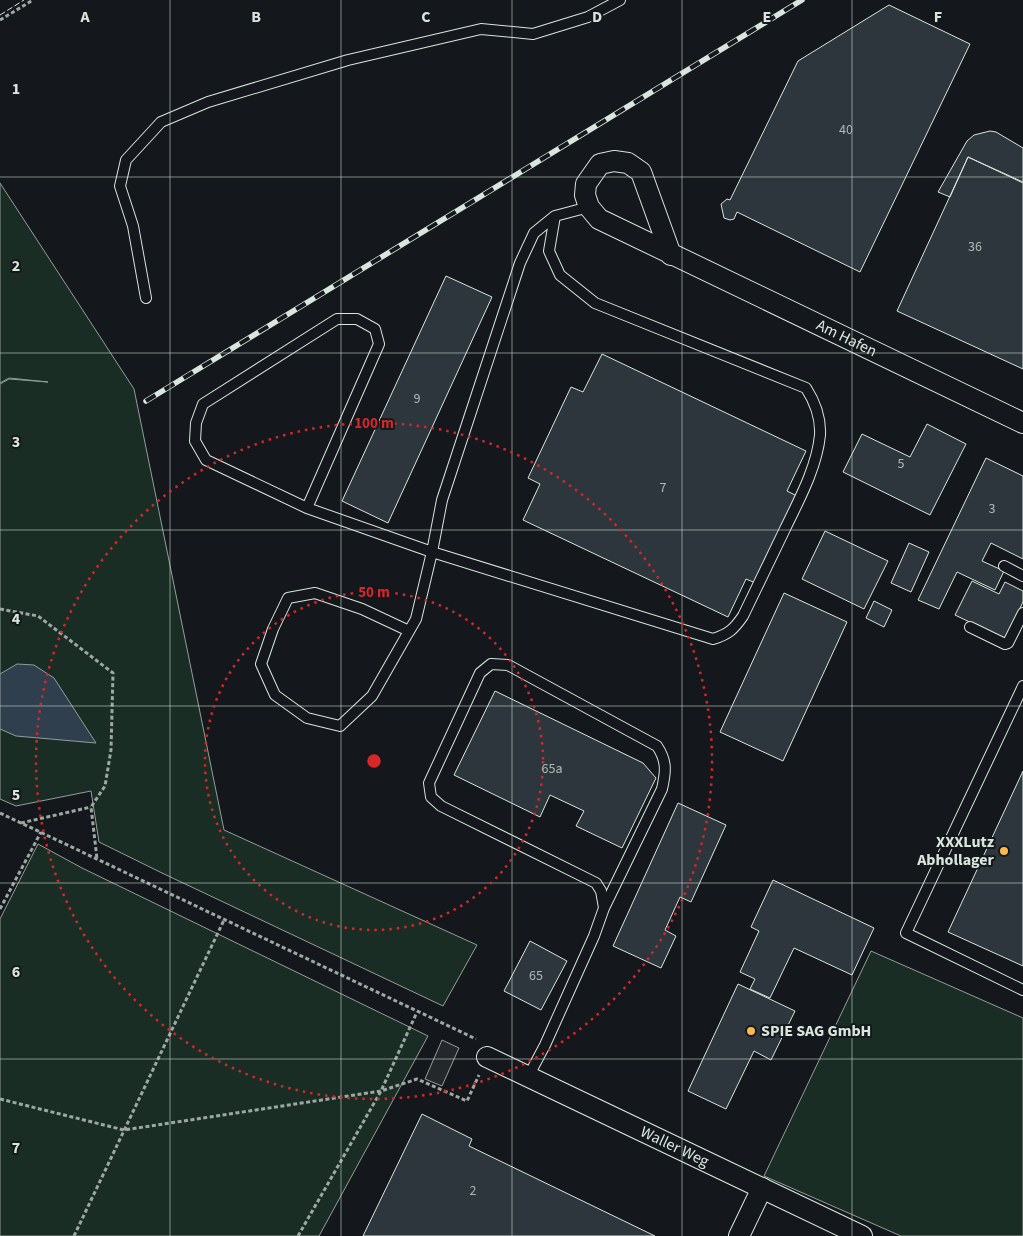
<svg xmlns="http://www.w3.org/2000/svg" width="1023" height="1236" viewBox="0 0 1023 1236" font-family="'Source Sans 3',sans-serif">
<rect width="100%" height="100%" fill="#14181c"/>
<path fill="#1a2d24" stroke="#939e99" d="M0,183L134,389L224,830L477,945L443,1006L162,873L99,842L91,791L16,806L0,799V384L9,379L48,382L9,378L0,383Z
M38,844L82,868L428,1036L319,1236H0V919Z
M871,951L1023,1018V1236H901L764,1176Z"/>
<path fill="#24282b" stroke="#939e99" d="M442,1040L459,1048L442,1086L425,1079Z"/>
<path fill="#2f3f4d" stroke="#939e99" d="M17,664L34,665L54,678L96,743L16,736L0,729V674Z"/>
<path fill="#2c363c" stroke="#d8e6dc" d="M889,5L970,44L860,272L737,212L734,219L730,220L724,218L721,204L727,199L730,200L798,61Z
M990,131L996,132L1023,148V182L968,157L950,197L938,192L967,141L974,135Z
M968,157L1023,183V369L897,311Z
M446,276L492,297L388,523L342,501Z
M602,354L806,451L787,491L799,497L758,584L746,579L728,617L523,520L540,484L528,478L571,387L583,392Z
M927,424L966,444L930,515L843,472L862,434L910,457Z
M986,458L1023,476V559L991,543L982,561L1004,571L995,590L957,572L939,609L918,600Z
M825,531L888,561L864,609L802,579Z
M909,543L929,552L911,592L891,583Z
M972,581L999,594L1005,582L1023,591V602L1005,639L955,615Z
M784,593L847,622L783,761L720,732Z
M874,601L892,610L884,627L866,618Z
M495,691L643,763L656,778L622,848L576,826L584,811L550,795L540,817L454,775Z
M1023,771V966L948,932Z
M678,803L726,825L691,902L680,897L665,930L676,936L661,968L613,946Z
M773,880L874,928L852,975L794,948L770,998L750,989L755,979L740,972L759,931L751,927Z
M530,941L567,961L541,1010L504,991Z
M738,984L795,1011L771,1060L754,1051L726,1109L688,1091Z
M422,1114L472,1139L469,1146L655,1236H363Z"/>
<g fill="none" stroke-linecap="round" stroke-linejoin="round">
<defs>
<path id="lane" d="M146,298L133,226L120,186L126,160L161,122L208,102L348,60L481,29L533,34L588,17L620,0
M307,508L379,344L375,329L357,319H337L203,404L196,423L195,441L206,460L307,508L432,552L713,639C729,634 734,629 743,616C757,587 771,558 785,529C799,500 817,467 820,435C821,417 815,402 806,388L595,303L560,275L549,251L555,216
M1004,566L1023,576
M970,627L1005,644L1008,643L1023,613
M409,631L362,609L315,593L288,598L273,629L261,664L275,695L307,718L340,726L372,696L416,619L432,552L442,500L520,263L534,233L555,216L589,207
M1023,686L906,933L1023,990
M528,1077L545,1045L594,936L604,908L662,789C666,771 667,761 657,746L508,665L491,664L480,673L429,783L431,797L441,806L596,883L601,891L604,908"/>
<g id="street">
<path id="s1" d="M671,255L641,172L628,163L614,161L600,164L586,184L585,195L589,207L599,219L1023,423"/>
<path id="s2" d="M487,1057L862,1236"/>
<path d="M739,1236L762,1188"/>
</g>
</defs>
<use href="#lane" stroke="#d8e6dc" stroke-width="12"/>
<use href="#street" stroke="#d8e6dc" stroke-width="22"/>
<path stroke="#9da8a2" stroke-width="3" stroke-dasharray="4 2.5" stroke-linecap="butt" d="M0,20L33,0
M0,609L38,616L113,673L111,750L105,786L91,807L97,859
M0,813L476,1039
M21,823L91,807
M0,909L41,832
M0,1099L124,1130L381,1091L417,1079L467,1101L479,1075
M74,1236L224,920
M298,1236L381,1091L417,1012"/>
<use href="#lane" stroke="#14181c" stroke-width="10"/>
<use href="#street" stroke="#14181c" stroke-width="20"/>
<defs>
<path id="rail" d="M146,401L802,0"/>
</defs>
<use href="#rail" stroke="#d8e6dc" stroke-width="5.5"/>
<use href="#rail" stroke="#14181c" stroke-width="4" stroke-dasharray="11" stroke-linecap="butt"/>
<path stroke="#d8e6dc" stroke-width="1" stroke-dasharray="6 2.5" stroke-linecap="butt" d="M0,15L24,0"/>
</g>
<path fill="none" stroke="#d8e6dc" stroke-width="1" stroke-opacity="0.55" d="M170,0V1236M341,0V1236M512,0V1236M682,0V1236M852,0V1236M0,177H1023M0,353H1023M0,530H1023M0,706H1023M0,883H1023M0,1059H1023"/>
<g fill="none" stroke="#d62828" stroke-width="2.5" stroke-dasharray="2.5 5">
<circle cx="374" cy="761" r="169"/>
<circle cx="374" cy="761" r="338"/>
</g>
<g fill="#ffb74d" stroke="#14181c" stroke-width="2">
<circle cx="1004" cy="851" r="5"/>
<circle cx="751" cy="1031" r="5"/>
</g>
<g text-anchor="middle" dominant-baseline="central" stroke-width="4" stroke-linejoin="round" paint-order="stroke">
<g font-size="14" fill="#adbab4">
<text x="846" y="130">40</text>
<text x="975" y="247">36</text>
<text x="417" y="399">9</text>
<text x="901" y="464">5</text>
<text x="663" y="488">7</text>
<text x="992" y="509">3</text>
<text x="552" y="769">65a</text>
<text x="536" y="976">65</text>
<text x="473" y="1191">2</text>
</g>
<g font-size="16" fill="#d8e6dc" stroke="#14181c">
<text stroke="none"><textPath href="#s1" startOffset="471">Am Hafen</textPath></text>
<text stroke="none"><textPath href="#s2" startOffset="208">Waller Weg</textPath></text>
</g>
<g font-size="16" font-weight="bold" fill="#d8e6dc" stroke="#14181c" text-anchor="end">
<text x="994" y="842">XXXLutz<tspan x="994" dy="18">Abhollager</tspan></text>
<text x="761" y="1031" text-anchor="start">SPIE SAG GmbH</text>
</g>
</g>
<g font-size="16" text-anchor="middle" font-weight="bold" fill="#d8e6dc" stroke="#14181c" stroke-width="4" stroke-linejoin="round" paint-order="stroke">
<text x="85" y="22">A</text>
<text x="256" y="22">B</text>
<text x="426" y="22">C</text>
<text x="597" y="22">D</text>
<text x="767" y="22">E</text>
<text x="938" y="22">F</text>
<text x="16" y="94">1</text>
<text x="16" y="271">2</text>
<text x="16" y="447">3</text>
<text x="16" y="624">4</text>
<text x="16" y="800">5</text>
<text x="16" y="977">6</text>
<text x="16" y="1153">7</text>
</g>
<circle cx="374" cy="761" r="8" fill="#d62828" stroke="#14181c" stroke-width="2.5"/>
<g font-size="15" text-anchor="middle" font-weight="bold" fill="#d62828" stroke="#14181c" stroke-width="4" stroke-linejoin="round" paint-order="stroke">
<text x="374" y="428">100 m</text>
<text x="374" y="597">50 m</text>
</g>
</svg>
